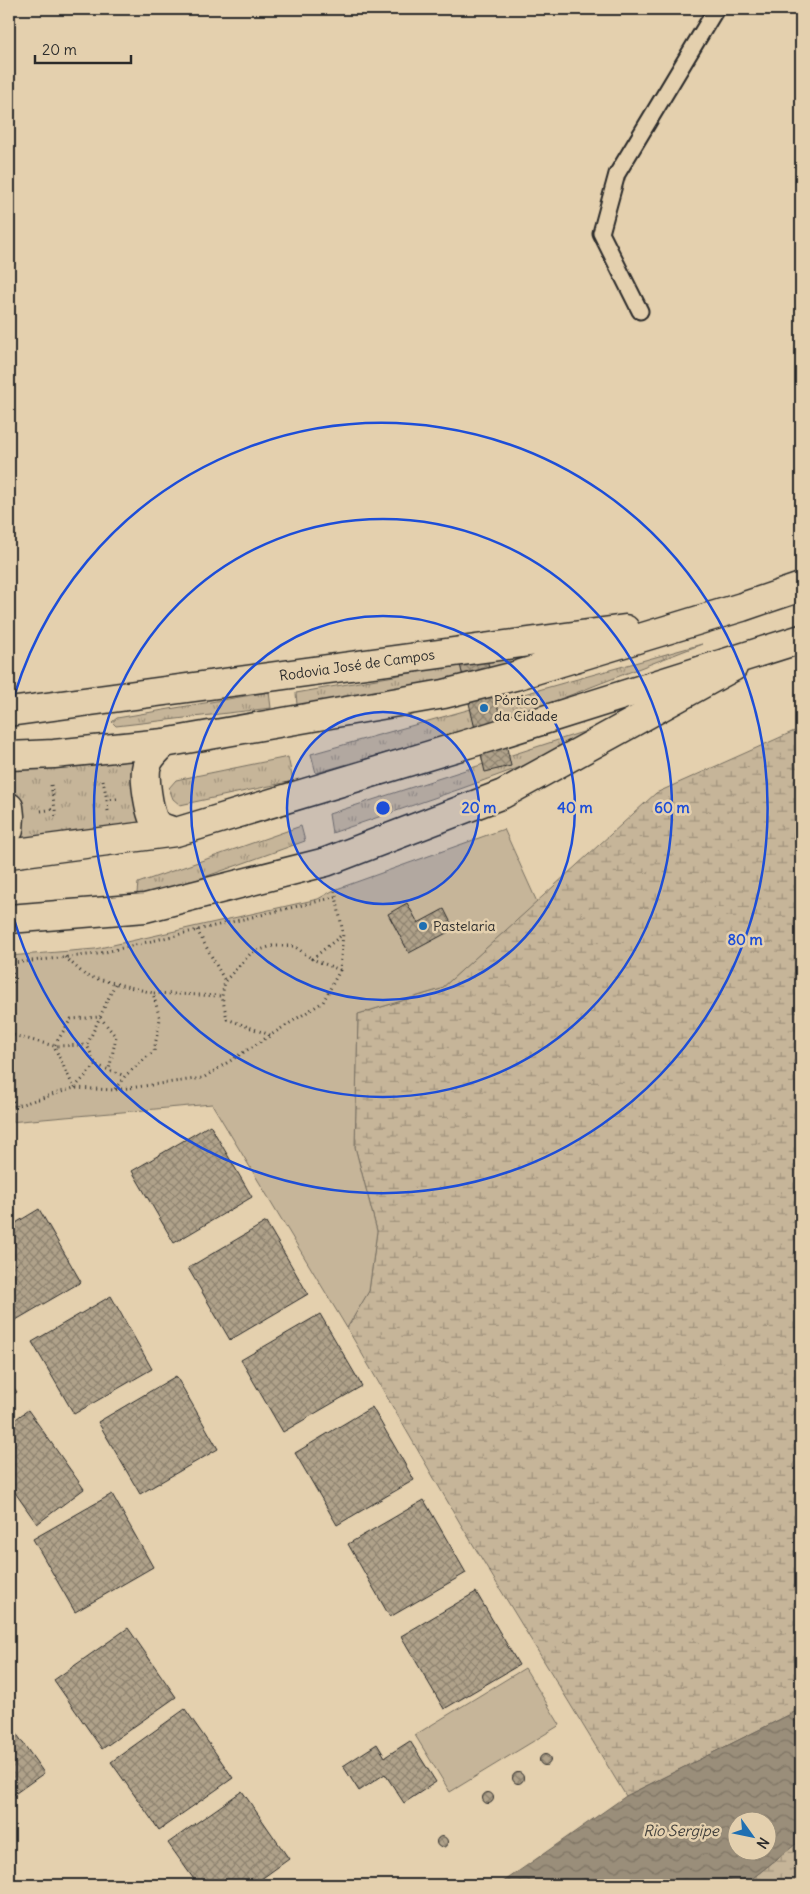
<svg xmlns="http://www.w3.org/2000/svg" width="810" height="1894" viewBox="0 0 810 1894" font-family="Delius,sans-serif">
<defs>
<pattern id="grass-tufts" width="24" height="20" patternUnits="userSpaceOnUse" patternTransform="scale(1.25)"><rect width="24" height="20" fill="#c6b599"/><path d="M3 7l-1-3M5 7V3M7 7l1-3M15 17l-1-3M17 17v-4M19 17l1-3" fill="none" stroke="#a1937d"/></pattern>
<pattern id="wetland-marsh" width="20" height="14" patternUnits="userSpaceOnUse" patternTransform="scale(1.25)"><rect width="20" height="14" fill="#c6b599"/><path d="M1 5h8M5 5V1M11 12h8M15 12V8" fill="none" stroke="#a1937d"/></pattern>
<pattern id="water-waves" width="16" height="10" patternUnits="userSpaceOnUse" patternTransform="scale(1.25)"><rect width="16" height="10" fill="#9a8e7a"/><path d="M0 5q4-4 8 0t8 0" fill="none" stroke="#7e7464"/></pattern>
<pattern id="building-cross-hatch" width="8" height="8" patternUnits="userSpaceOnUse" patternTransform="scale(1.25)"><rect width="8" height="8" fill="#b0a28a"/><path d="M0 0l8 8M0 8l8-8" fill="none" stroke="#8f8471"/></pattern>
</defs>
<rect width="100%" height="100%" fill="#e4d0ae"/>
<filter id="ink" filterUnits="userSpaceOnUse"><feTurbulence type="fractalNoise" baseFrequency=".02" numOctaves="2"/><feDisplacementMap in="SourceGraphic" scale="10" xChannelSelector="R" yChannelSelector="G"/><feConvolveMatrix kernelMatrix="1 2 1 2 8 2 1 2 1" color-interpolation-filters="sRGB"/></filter>
<g filter="url(#ink)">
<path fill="url(#grass-tufts)" stroke="#787062" d="M702,644L519,715L316,773L311,754Z
M567,646L455,679L297,705L296,693Z
M269,692L271,708L116,726L112,722L117,718Z
M589,730L597,734L589,742L463,788L332,833L329,814Z
M9,756L150,759L154,821L9,854Z
M288,757L293,781L180,805L173,799L169,788L176,780Z
M301,826L305,841L146,898L137,893L138,883Z"/>
<path fill="url(#wetland-marsh)" stroke="#787062" d="M801,728V1709L626,1796L460,1523L347,1328L369,1291L377,1231L355,1147L358,1014L441,989L656,793Z
M801,1840V1885H744Z"/>
<path fill="#c6b599" stroke="#787062" d="M504,829L537,902L441,989L358,1014L355,1147L377,1231L369,1291L347,1328L212,1104L9,1122V956L95,949L318,899L334,890Z
M525,1668L560,1725L450,1792L415,1735Z"/>
<path fill="url(#water-waves)" stroke="#6e665a" fill-rule="evenodd" d="M801,1709V1840L744,1885H499L626,1796ZM738,1822H768V1852H738Z"/>
<path fill="url(#building-cross-hatch)" stroke="#2b2b2b" d="M486,654L511,766L485,772L459,660Z
M407,903L418,923L444,909L454,929L409,953L388,914Z
M210,1125L252,1197L174,1243L132,1171Z
M39,1209L81,1282L9,1324V1227Z
M266,1222L308,1294L230,1340L188,1268Z
M111,1296L152,1369L74,1414L32,1342Z
M320,1314L362,1386L283,1432L241,1360Z
M176,1376L218,1449L140,1494L98,1422Z
M9,1381L17,1392L9,1398Z
M372,1407L414,1480L337,1525L295,1453Z
M28,1410L84,1489L37,1524L9,1484V1424Z
M112,1494L153,1567L75,1612L33,1539Z
M424,1500L466,1573L390,1617L348,1544Z
M476,1592L519,1665L444,1709L401,1636Z
M128,1628L176,1697L102,1749L54,1680Z
M185,1709L233,1778L159,1830L111,1762Z
M9,1723L44,1773L9,1798Z
M410,1741L436,1782L404,1803L385,1774L359,1791L343,1766L377,1744L385,1757Z
M539.5 1760a5.5 5.5 0 1 1 11 0a5.5 5.5 0 1 1-11 0Z
M512.5 1778a5.5 5.5 0 1 1 11 0a5.5 5.5 0 1 1-11 0Z
M242,1791L289,1859L253,1885H198L168,1843Z
M482.5 1798a5.5 5.5 0 1 1 11 0a5.5 5.5 0 1 1-11 0Z
M436.5 1842a5.5 5.5 0 1 1 11 0a5.5 5.5 0 1 1-11 0Z"/>
<g fill="none" stroke-linecap="round" stroke-linejoin="round">
<defs>
<path id="service" d="M640,311L601,233L617,174L716,9"/>
<path id="minor" d="M9,919L145,908L326,862L503,794L733,667"/>
<path id="primary" d="M9,712L625,629
M164,743C158,750 150,756 147,765C143,774 149,813 155,822C160,828 169,830 176,832
M9,756L54,754L164,743L444,694L515,676L742,607L801,587
M9,807L10,816L9,830
M9,854L176,832L477,741L801,639"/>
</defs>
<use href="#service" stroke="#2b2b2b" stroke-width="19"/>
<use href="#minor" stroke="#2b2b2b" stroke-width="31"/>
<use href="#primary" stroke="#2b2b2b" stroke-width="31"/>
<path stroke="#2b2b2b" stroke-width="3" stroke-dasharray="1 4" stroke-linecap="butt" d="M103,780L107,800
M51,785L55,809
M41,811L55,809L56,818
M108,811L107,800L117,799
M197,930L225,981
M65,957L86,976L153,993
M340,970L312,959L343,934
M9,984H13L12,963L97,954L336,897
M115,984L87,1045L96,1065L125,1076
M9,1034L54,1046L87,1045
M270,1035L227,1019L222,996L225,981L251,953L272,946H294L312,959
M96,1065L74,1088L54,1046L71,1019L100,1017L116,1037L109,1070
M115,1089L125,1076L154,1051L160,1019L153,993L222,996
M9,1092L16,1106
M9,1107L16,1106L74,1088L114,1090L203,1078L323,1002L340,970L343,933L335,891"/>
<use href="#service" stroke="#e4d0ae" stroke-width="15"/>
<use href="#minor" stroke="#e4d0ae" stroke-width="28"/>
<use href="#primary" stroke="#e4d0ae" stroke-width="28"/>
</g>
</g>
<circle cx="383" cy="808" r="96" fill="#1d4ed8" fill-opacity=".12"/>
<g fill="none" stroke="#1d4ed8" stroke-width="2.5">
<circle cx="383" cy="808" r="96"/>
<circle cx="383" cy="808" r="192"/>
<circle cx="383" cy="808" r="289"/>
<path d="M9 715A385 385 0 1 1 9 901"/>
</g>
<g fill="#1f6fb2" stroke="#e4d0ae" stroke-width="2">
<circle cx="484" cy="708" r="5"/>
<circle cx="423" cy="926" r="5"/>
</g>
<g text-anchor="middle" dominant-baseline="central" stroke-width="5" stroke-linejoin="round" paint-order="stroke">
<g font-size="14" fill="#2b2b2b" stroke="#e4d0ae">
<text transform="translate(357 665) rotate(-8)">Rodovia José de Campos</text>
</g>
<g font-size="14" fill="#2b2b2b" stroke="#e4d0ae" text-anchor="start">
<text x="494" y="700">Pórtico<tspan x="494" dy="16">da Cidade</tspan></text>
<text x="433" y="926">Pastelaria</text>
</g>
<g font-size="15" font-style="italic" fill="#413f3b" stroke="#e4d0ae">
<text x="681" y="1830">Rio Sergipe</text>
</g>
</g>
<circle cx="383" cy="808" r="8" fill="#1d4ed8" stroke="#e4d0ae" stroke-width="2.5"/>
<g font-size="15" text-anchor="middle" font-weight="bold" fill="#1d4ed8" stroke="#e4d0ae" stroke-width="5" stroke-linejoin="round" paint-order="stroke">
<text x="479" y="813">20 m</text>
<text x="575" y="813">40 m</text>
<text x="672" y="813">60 m</text>
<text x="745" y="945">80 m</text>
</g>
<rect width="810" height="1894" fill="none" stroke="#e4d0ae" stroke-width="30"/>
<rect x="15" y="15" width="780" height="1864" fill="none" stroke="#2b2b2b" stroke-width="2" filter="url(#ink)"/>
<g transform="translate(752 1836) rotate(123)"><circle r="24" fill="#e4d0ae" stroke="#9a8e7a"/>
<path d="M0-4L9 19L0 12L-9 19Z" fill="#1f6fb2"/>
<text y="-8" font-size="14" font-weight="bold" text-anchor="middle" fill="#2b2b2b">N</text>
</g>
<path d="M35 55v8h96v-8" fill="none" stroke="#2b2b2b" stroke-width="2.5"/>
<text x="42" y="55" font-size="15" fill="#2b2b2b" stroke="#e4d0ae" stroke-width="4" paint-order="stroke">20 m</text>
</svg>
